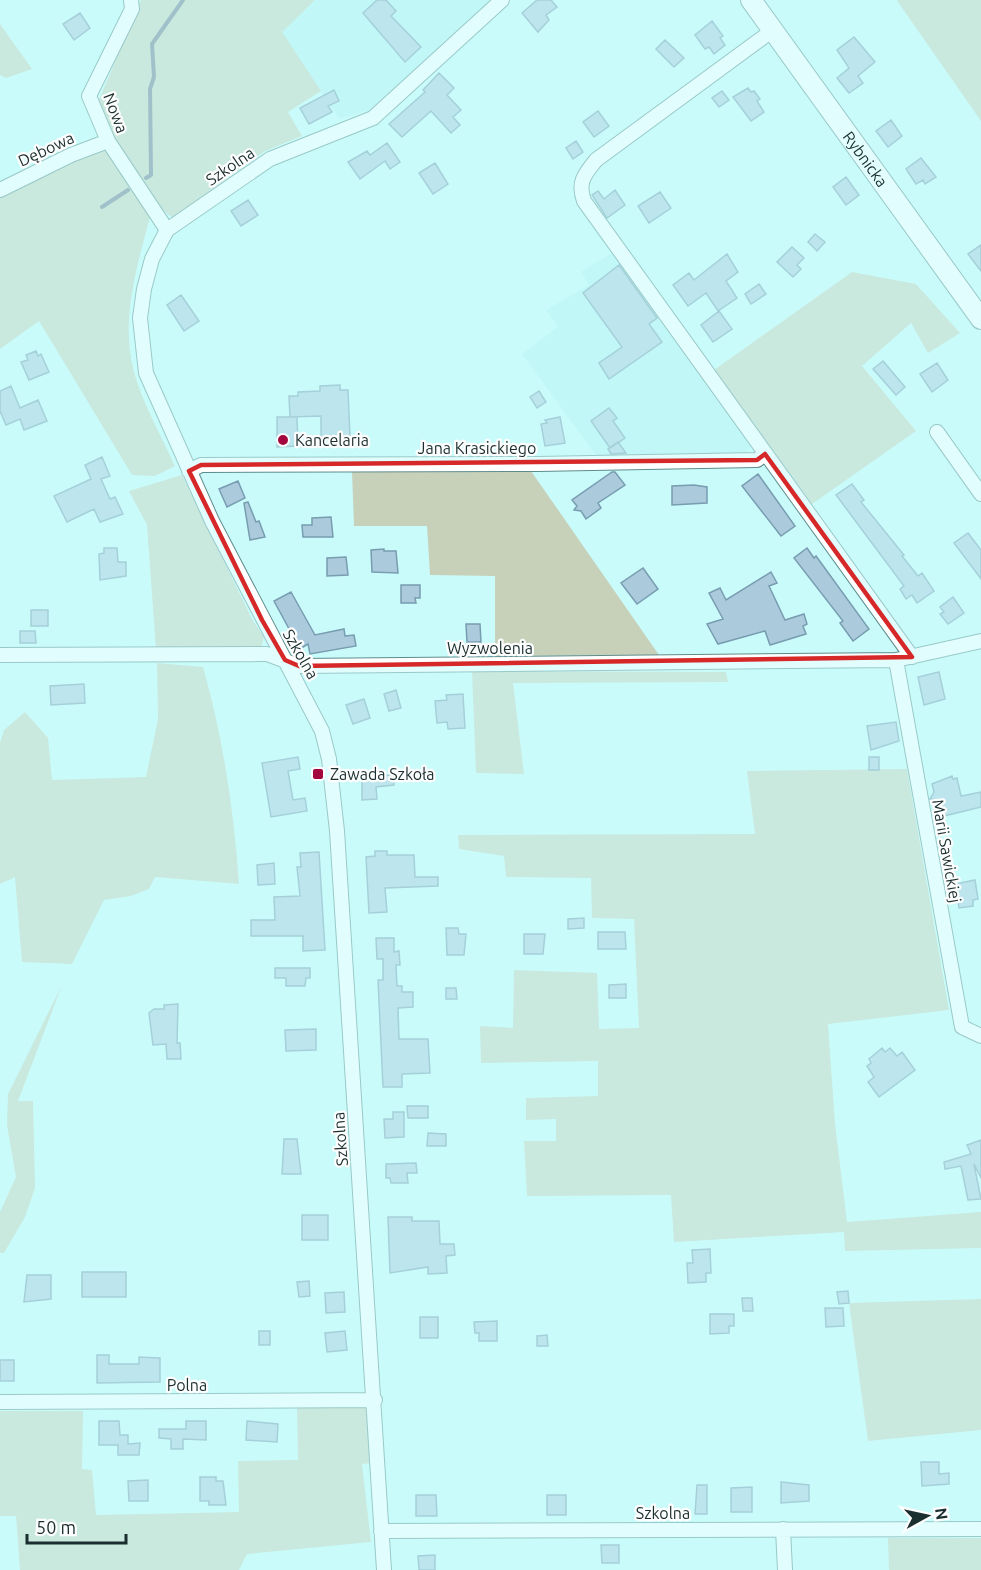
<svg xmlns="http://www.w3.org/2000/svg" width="981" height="1570" viewBox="0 0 981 1570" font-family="Ubuntu,sans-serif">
<rect width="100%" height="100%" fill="#cafbfb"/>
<path fill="#b6f1f2" d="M315,0H491L380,107L339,119L281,32Z
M613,252L754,444L744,456L599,459L522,354L558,327L546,310L589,285L581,272Z"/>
<path fill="#c7d1ba" d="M141,0H315L282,32L321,91L288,112L302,136L265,151L173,218C142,198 111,137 98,102Z
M897,0H981V121L900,5Z
M0,24L32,69L6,78L0,75Z
M107,149L150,217C137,266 120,321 134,372C142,402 162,437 175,466L155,476L132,475L39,321L0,349V197L80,156Z
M852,272L916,284L960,333L928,353L911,323L862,366L916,431L812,504L714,370Z
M530,471H531L659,655L495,656V576L430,575L427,526H354L352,472Z
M182,475L253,621L264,637L261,648L156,650L147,525L129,491Z
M157,663L203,667C223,737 234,811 239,884L155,877L149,889L131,896L104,900L72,964L22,962L15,877L0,884V743L4,730L25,712L48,738L52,780L146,777L158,719Z
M472,671L726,672L728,682L513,683L524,774L476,773Z
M907,769L949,1010L828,1024L835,1124L847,1222L981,1212V1248L845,1251L844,1232L674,1242L671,1195L527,1196L524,1141H556V1119L526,1120V1098L598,1096V1061L481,1063L480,1026L513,1028L514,970L597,973L599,1029L639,1028L634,919L592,918L591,878L506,877L504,856L459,849L458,835L755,834L747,771Z
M62,985L18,1101H33L35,1188L25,1217L4,1253H0V1212L16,1177L7,1125L8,1094Z
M981,1299V1430L868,1441L849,1303Z
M369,1406L372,1463L362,1464L371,1542L247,1554L239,1570H20L16,1516H0V1411H83L82,1469L92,1470L96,1515L239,1512L238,1461L298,1460L297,1408Z
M888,1538H981V1570H889Z"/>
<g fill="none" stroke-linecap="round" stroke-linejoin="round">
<path stroke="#6d7b8f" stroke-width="4" d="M146,178L151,175L150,89L154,77L152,44L183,0
M102,207L128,190"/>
</g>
<path fill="#abcbdd" stroke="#789cb0" stroke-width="1.5" d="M377,0H386L396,11L391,16L421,47L405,62L363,13Z
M537,0H551L557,7L546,15L549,20L538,32L522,13Z
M80,13L90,28L74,40L63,24Z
M712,21L723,36L720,38L725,45L714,54L709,47L705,49L695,35Z
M854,37L875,62L858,76L863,83L849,93L837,78L849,68L837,50Z
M665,40L684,58L674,67L656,49Z
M439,73L454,88L447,95L461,110L453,117L460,125L451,133L431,111L402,137L389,124L425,92L423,90Z
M748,88L751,92L754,91L760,99L757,101L764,112L751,121L733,97Z
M334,90L339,101L328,106L332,112L309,124L300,108Z
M722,91L729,100L719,107L712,98Z
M598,111L609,126L594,137L583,122Z
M891,120L902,136L888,147L876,131Z
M576,141L583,152L573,159L566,148Z
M387,143L400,162L390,169L385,161L360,179L348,162L367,151L370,155Z
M921,158L936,177L925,184L923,180L916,184L906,169Z
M435,163L448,184L433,194L419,173Z
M846,177L859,195L846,205L833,187Z
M615,190L625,205L607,218L592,195L598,191L604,199Z
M660,192L671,208L649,223L638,206Z
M248,200L258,215L241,226L231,211Z
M815,234L825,242L817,251L808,242Z
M981,245V271L968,254Z
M792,247L804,258L797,265L801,269L793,277L777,262Z
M727,254L738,272L726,281L737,298L718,311L706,293L688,306L673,285L689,273L694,280Z
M619,265L657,318L649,324L662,342L609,379L599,363L622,347L583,293Z
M759,284L766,294L751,304L745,294Z
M181,295L199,321L184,331L167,305Z
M719,311L732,329L713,342L701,325Z
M36,351L38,356L41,354L49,372L29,380L21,362L28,360L26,355Z
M883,361L905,387L896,395L873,369Z
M937,363L948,380L932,392L920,374Z
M340,385V390H348L350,437H321V416L290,417L289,396H298V392L320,391V386Z
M11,386L20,408L38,400L47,421L24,430L20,419L6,425L0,411V391Z
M539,391L546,402L537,408L530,397Z
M609,408L617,418L613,421L625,438L610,448L591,421Z
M277,417H297L298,446L277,447Z
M560,417L565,443L545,446L541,424L547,423L545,420Z
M618,442L626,453L611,454L608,449Z
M102,457L110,476L101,479L110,499L115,497L123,514L100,522L94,509L67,522L54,496L91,479L85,465Z
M612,472H615L625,485L598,503L601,508L586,519L581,511L574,510L577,506L572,500Z
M758,474L795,526L781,536L742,486Z
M238,481L245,498L227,507L219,489Z
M852,484L864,500L861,502L904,555L902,556L918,576L922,573L934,591L917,603L912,595L906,599L900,589L904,586L836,495Z
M694,485L707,487V503L672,505V486Z
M248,502L256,522L259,521L265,537L250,540L244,503Z
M331,517L333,537H303L302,525H312V518Z
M968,533L981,550V579L954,543Z
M104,548H117L118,562H126V576L100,580L99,554L104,553Z
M807,548L814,558L816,556L869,629L853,641L840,623L843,621L794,558Z
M384,549V551H396L398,573L372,572L371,550Z
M346,557L348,575L327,576V558Z
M643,568L658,589L637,604L621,583Z
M771,572L777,583L769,586L785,620L804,614L807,624L803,626L806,634L770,645L765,631L718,644L707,624L723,619L709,593L720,588L726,600Z
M401,585H420V598H415L416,603H401Z
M291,592L315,635L344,629L345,636L354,635L356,646L310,654L308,644L300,649L274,601Z
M953,597L964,613L948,624L940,614L944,612L940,607Z
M31,610H48V626H31Z
M466,624H480L481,642H467Z
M20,631H35L36,643H20Z
M939,672L945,699L924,705L918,677Z
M84,684L85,703L51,705L50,686Z
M396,690L401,708L389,711L384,694Z
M463,694L465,728L448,729L447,722L437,723L435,701L447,700L446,695Z
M364,699L370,718L353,724L346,705Z
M896,722L899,741L871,750L867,726Z
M298,757L300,769L288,771L293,800L305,798L307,811L271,817L262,763Z
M869,757H879V770H869Z
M394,775V785L376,787L377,799L362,800V776Z
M952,776L953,779L957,778L961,796L981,792V807L940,817L935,800L930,799L934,792L932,784Z
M375,851H387V855H414L415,877H438V886L385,888L387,912L369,913L366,857L375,856Z
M319,852L325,950L303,951V936H251V920H275L274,897L300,896L297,867H301L300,853Z
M274,863L275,884L258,885L257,865Z
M975,880L978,899L973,900V906L959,908L955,884Z
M584,918V928L568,929V919Z
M446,928H458L459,934H466L464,955H447Z
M598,932H625L626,949H598Z
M524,934H545L543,954H524Z
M376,938H394V952L399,951L400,965H396L397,986H402V992H413V1007L398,1008L399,1039H428L430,1073L402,1074V1087H383L378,980H383V959H377Z
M275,968H310V978H306L305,986H286V978H275Z
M626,984V998H609V985Z
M446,988H456L457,999H446Z
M178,1004L177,1043H180L181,1059H167L166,1044L153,1045L149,1013L154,1009H164V1005Z
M316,1029V1050L286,1051L285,1030Z
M882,1048L885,1052L890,1048L897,1056L902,1052L915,1070L879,1097L868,1082L874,1077L867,1066L871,1063L869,1059Z
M407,1106H428V1118H408Z
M393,1112H404V1137L385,1138L384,1119H393Z
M428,1133L446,1134V1146H427Z
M284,1139H297L301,1174H282Z
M981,1140V1178L974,1164L981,1199L968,1200L961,1166L945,1169L944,1162L971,1154L967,1145Z
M416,1163L417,1173H407L408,1183H391L390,1178H386V1164Z
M302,1215H328V1240H302Z
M388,1217H412V1221H439L440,1244H454L455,1255L446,1256L447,1273L428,1274V1267L390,1273Z
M710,1249L711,1273H706V1282L688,1283L687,1263H693L692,1250Z
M82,1272H126V1297H82Z
M27,1275H51V1299L24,1302Z
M309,1281L310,1296L299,1297L297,1282Z
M848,1291L849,1303L839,1304L837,1292Z
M344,1292L345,1312L326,1313L325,1293Z
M742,1298H752L753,1311H743Z
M825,1308H843L844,1326L826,1327Z
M710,1314H734V1326H729V1333L710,1334Z
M420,1317H438V1338H420Z
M497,1321V1341H479V1333H475L474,1322Z
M259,1331H270V1345H259Z
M345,1331L347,1350L327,1352L325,1333Z
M547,1335L548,1346H537V1336Z
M97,1355H109V1364H139V1357L160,1358V1382L97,1383Z
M0,1360H14V1381H0Z
M99,1421H119L120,1435H128V1444L140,1443L139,1455H118V1445H99Z
M186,1421H206V1440L183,1439V1449H171V1439L159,1438V1429H186Z
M247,1421L278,1424L277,1442L246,1440Z
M921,1462H939V1474L949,1473V1484L922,1486Z
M200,1477H216V1481H223L226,1505H209V1501H200Z
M148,1480V1501H129L128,1481Z
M781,1482L809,1485V1501L781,1503Z
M697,1485H707V1514H695Z
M752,1487V1512H731V1488Z
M416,1495H436L437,1516H416Z
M547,1495H566V1515H547Z
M601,1545H619V1563H602Z
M435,1555V1570H419L418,1556Z"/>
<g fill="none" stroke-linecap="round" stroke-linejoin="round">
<defs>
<path id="street" d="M131,0L132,9L89,96L108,141L167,230
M773,30L596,160C585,174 577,182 584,201L912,657
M0,190L71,155L108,141
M937,432L981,494
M189,471L201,465L537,464L757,460L765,454
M0,655L267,654L299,666L896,660L981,641
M896,660L962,1027L981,1036
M0,1402L375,1400
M783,1529L785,1570
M381,1531L981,1529
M384,1570L337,831L329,759L322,731L212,521L146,373L140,318L144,289L152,259L167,230L270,159L373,118L502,0"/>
<g id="secondary">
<path id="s1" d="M751,0L981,319"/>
</g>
</defs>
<use href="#street" stroke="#5e8c8c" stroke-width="16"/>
<use href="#secondary" stroke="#5e8c8c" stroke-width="22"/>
<use href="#street" stroke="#fff" stroke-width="14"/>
<use href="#secondary" stroke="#fff" stroke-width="20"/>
</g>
<path d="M0 0H981V1570H0ZM765,454L912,657L299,666L285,660L262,620L189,471L201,465L757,460Z" fill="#cafbfb" fill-opacity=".55" fill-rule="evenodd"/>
<path fill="none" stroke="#d62828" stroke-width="4.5" stroke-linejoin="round" d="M765,454L912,657L299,666L285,660L262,620L189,471L201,465L757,460Z"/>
<g fill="#a3073d" stroke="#fdfdfd" stroke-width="2">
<circle cx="283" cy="440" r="6"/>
<rect x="312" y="768" width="12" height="12" rx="3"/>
</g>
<g text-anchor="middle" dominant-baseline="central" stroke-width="4.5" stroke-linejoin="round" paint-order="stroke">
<g font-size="16" fill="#1b2e2f" stroke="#fdfdfd">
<text transform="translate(116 113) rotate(69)">Nowa</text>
<text transform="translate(46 149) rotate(-25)">Dębowa</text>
<text stroke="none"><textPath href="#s1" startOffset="196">Rybnicka</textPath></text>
<text transform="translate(230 166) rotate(-34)">Szkolna</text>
<text x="477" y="448">Jana Krasickiego</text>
<text x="490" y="648">Wyzwolenia</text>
<text transform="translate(301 654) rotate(60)">Szkolna</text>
<text transform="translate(947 851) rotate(80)">Marii Sawickiej</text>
<text transform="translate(340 1139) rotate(-94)">Szkolna</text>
<text x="187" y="1385">Polna</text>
<text x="663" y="1513">Szkolna</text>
</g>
<g font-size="16" fill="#1b2e2f" stroke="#fdfdfd" text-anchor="start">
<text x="295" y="440">Kancelaria</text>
<text x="330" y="774">Zawada Szkoła</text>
</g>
</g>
<g transform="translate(927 1516) rotate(82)" stroke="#fdfdfd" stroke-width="4.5" paint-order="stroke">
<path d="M0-4.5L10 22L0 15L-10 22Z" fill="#1b2e2f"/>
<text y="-9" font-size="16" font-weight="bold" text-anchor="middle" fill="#1b2e2f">N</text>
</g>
<path d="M27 1534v9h99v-9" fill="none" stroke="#1b2e2f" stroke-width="3"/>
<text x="36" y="1534" font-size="18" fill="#1b2e2f" stroke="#fdfdfd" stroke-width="4.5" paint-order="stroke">50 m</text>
</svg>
